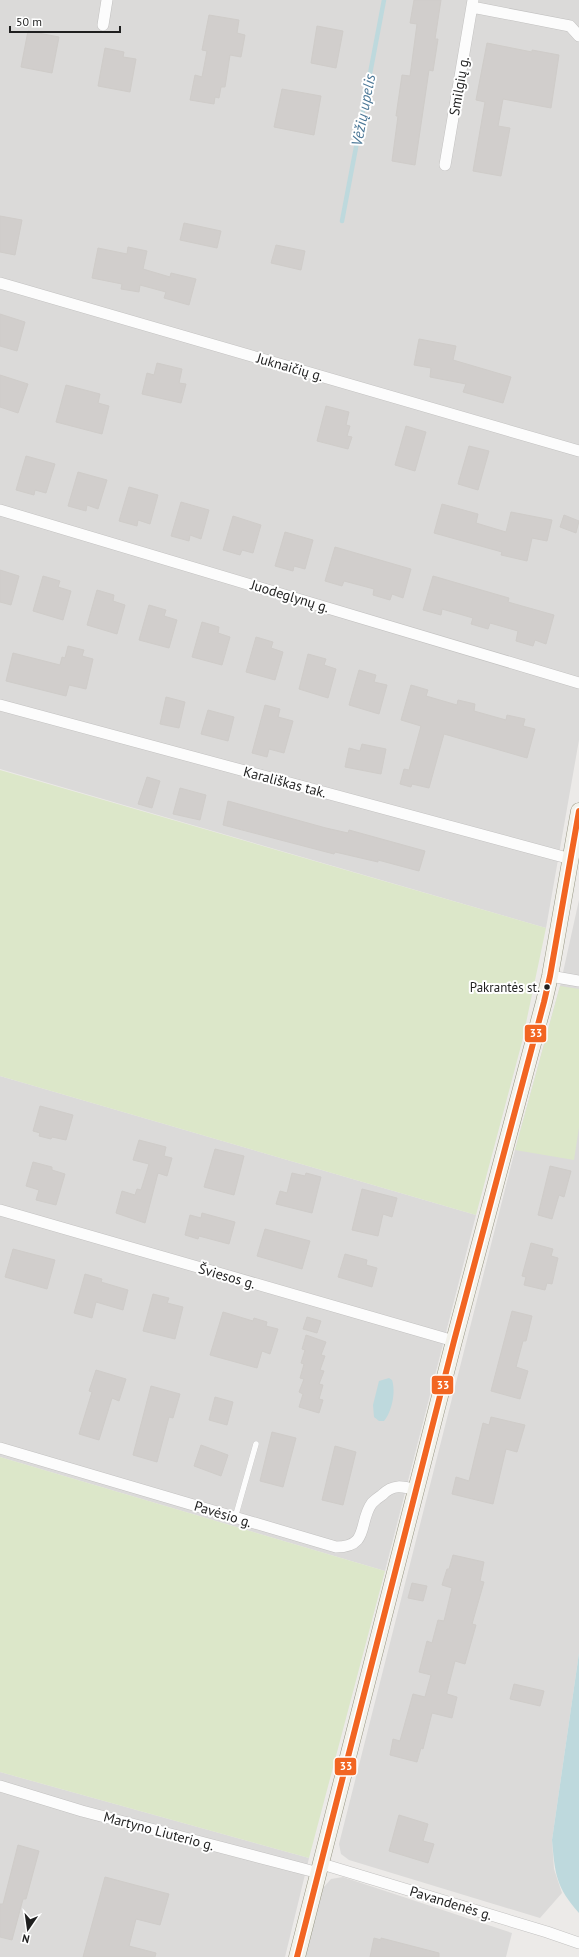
<svg xmlns="http://www.w3.org/2000/svg" width="579" height="1957" viewBox="0 0 579 1957" font-family="'PT Sans',sans-serif">
<rect width="100%" height="100%" fill="#eceae8"/>
<path fill="#dbdad9" d="M0,0H579V740L546,928L0,769Z
M579,900V1653L552,1840L554,1869L562,1893L540,1918L349,1860L341,1854L339,1844L515,1150L560,986Z
M0,1076L476,1215L385,1571L0,1457Z
M0,1772L309,1858L285,1957H0Z
M343,1877L512,1933L506,1957H305L323,1888L331,1879Z"/>
<path fill="#dce7c9" d="M0,770L546,928L522,1042L476,1215L0,1076Z
M560,986L579,989V1127L574,1160L515,1150Z
M0,1457L385,1571L309,1858L0,1772Z"/>
<path fill="#bed9dd" d="M389,1378L392,1380C396,1391 392,1412 384,1421H379L374,1417L373,1405L379,1381Z
M579,1653V1913C556,1887 555,1874 552,1840Z"/>
<g fill="none" stroke-linecap="round" stroke-linejoin="round">
<path stroke="#bed9dd" stroke-width="4.5" d="M342,221L384,0"/>
</g>
<path fill="#d1cecc" stroke="#cfccc9" d="M414,0H441L435,39H438L433,71L429,70L415,165L392,161L398,116H396L402,75L410,76L417,24L410,23Z
M209,15L239,20L237,33L245,35L241,57L230,55L225,87H221L219,98L215,97L214,104L190,100L195,75L202,77L207,51L202,50Z
M317,26L343,31L336,68L311,63Z
M28,31L59,37L52,73L21,67Z
M487,43L532,52V50L559,55L551,108L503,99L498,126L510,128L501,176L473,171L485,102L476,100Z
M105,48L124,52L123,57L136,59L130,92L98,86Z
M282,89L321,96L314,135L274,127Z
M0,216L22,220L15,255L0,252Z
M184,223L221,231L217,248L180,240Z
M276,245L305,251L301,270L271,263Z
M128,247L147,251L143,269L170,277L171,273L196,279L189,305L164,298L166,292L140,285L139,292L121,289L122,284L92,278L98,248L127,254Z
M0,314L25,322L17,351L0,346Z
M419,339L456,346L453,360L511,377L503,403L463,392L466,384L430,377L431,368L414,365Z
M157,363L182,369L179,383L186,384L181,403L142,394L147,373L154,375Z
M0,375L28,384L18,413L0,407Z
M66,385L100,394L98,403L109,406L102,434L56,422Z
M326,406L349,412L346,425L350,426L347,436L352,437L348,449L317,441Z
M406,426L426,432L415,471L395,465Z
M469,446L489,451L478,490L458,484Z
M26,456L55,464L46,493L35,490L34,495L16,490Z
M78,472L107,480L98,509L87,505L86,511L68,506Z
M129,487L158,495L150,524L138,520L137,526L119,521Z
M181,502L209,510L201,539L190,535L189,541L171,536Z
M442,504L478,514L476,523L506,532L511,512L552,520L547,541L532,538L527,561L501,555L502,552L434,533Z
M564,515L579,521L576,533L560,527Z
M233,516L261,525L253,553L242,550L240,555L223,550Z
M285,532L313,540L305,569L294,566L293,571L275,566Z
M335,547L411,569L403,598L392,594L390,600L373,595L374,589L344,581L342,586L325,581Z
M0,570L19,576L11,605L0,602Z
M43,576L60,581L58,587L71,591L63,620L33,611Z
M433,576L509,598L508,602L554,615L546,644L535,640L533,646L516,641L518,631L490,623L488,629L471,624L473,618L442,609L441,615L423,610Z
M97,590L114,595L113,601L125,605L117,634L87,625Z
M149,605L166,610L164,616L177,620L169,648L139,640Z
M202,622L219,627L218,633L230,637L222,665L192,657Z
M256,637L273,642L271,648L283,652L275,680L246,672Z
M68,646L84,650L82,656L93,659L86,689L69,685L66,696L6,681L13,653L60,665L62,657L65,658Z
M308,654L326,659L324,665L336,669L328,698L299,689Z
M359,670L376,675L374,682L387,685L379,714L349,705Z
M411,685L428,690L426,696L457,705L458,700L475,704L474,711L506,720L507,715L525,719L523,726L535,729L527,758L444,734L429,788L412,784L411,787L400,784L404,769L409,770L421,726L401,720Z
M166,697L185,702L179,728L160,724Z
M265,705L280,709L278,717L293,721L284,753L269,749L267,757L252,753Z
M208,710L234,717L228,741L201,734Z
M362,744L386,749L381,774L345,767L349,748L360,751Z
M147,777L160,781L152,808L138,804Z
M180,788L206,795L200,820L173,814Z
M228,801L326,828L348,833L349,830L425,851L419,871L378,860V862L335,852L334,854L223,825Z
M40,1106L73,1115L66,1140L52,1137L51,1139L39,1136L40,1133L33,1131Z
M139,1140L166,1147L164,1156L172,1158L167,1176L158,1173L145,1223L116,1213L122,1191L135,1195L137,1189L141,1190L149,1164L133,1160Z
M215,1149L244,1156L234,1195L204,1187Z
M33,1162L52,1167V1170L65,1174L56,1205L36,1200L39,1190L26,1186Z
M550,1166L571,1171L564,1197L559,1195L552,1219L538,1215Z
M292,1173L305,1176L306,1173L321,1177L312,1213L276,1204L280,1191L287,1193Z
M362,1189L397,1198L392,1217L383,1214L378,1236L352,1230Z
M202,1213L235,1222L229,1244L199,1236L198,1239L185,1235L190,1215L201,1218Z
M265,1229L310,1241L302,1269L257,1256Z
M531,1243L553,1249L551,1256L558,1258L552,1284L547,1283L545,1290L524,1285L526,1277L522,1276Z
M13,1249L55,1260L47,1289L5,1277Z
M345,1254L367,1260L366,1265L377,1268L372,1287L338,1277Z
M85,1274L102,1279L101,1282L128,1290L123,1310L96,1302L92,1318L74,1313Z
M153,1294L169,1298L167,1303L183,1307L175,1339L143,1331Z
M512,1311L532,1316L526,1341H523L516,1367L528,1371L520,1399L491,1391Z
M223,1312L253,1321L254,1318L267,1322L266,1326L278,1329L270,1354L262,1351L257,1368L210,1355Z
M307,1317L321,1321L317,1333L303,1329Z
M306,1335L326,1342L321,1355L325,1356L320,1370L324,1371L319,1384L323,1385L319,1399L323,1400L319,1413L299,1407L303,1394L299,1392L304,1379L300,1378L304,1364L301,1363L305,1350L302,1349Z
M96,1370L126,1379L119,1401L112,1398L99,1440L79,1434L92,1392L89,1391Z
M151,1386L180,1394L173,1418L169,1417L157,1462L133,1455Z
M215,1397L233,1402L227,1425L209,1420Z
M491,1417L525,1425L517,1452L506,1449L493,1504L452,1494L456,1477L469,1481L483,1423L489,1425Z
M272,1432L296,1438L283,1487L260,1481Z
M201,1445L228,1455L221,1476L194,1466Z
M335,1446L356,1452L343,1505L322,1500Z
M453,1555L484,1562L480,1581L484,1582L472,1624L476,1625L465,1664L455,1661L447,1692V1694L457,1697L452,1718L432,1713L423,1749L421,1748L417,1762L390,1755L393,1739L400,1741L413,1694L425,1697L431,1675L419,1672L427,1641L432,1643L438,1620L444,1621L452,1588L442,1585L447,1569H449Z
M412,1583L427,1586L423,1601L408,1598Z
M514,1684L544,1691L540,1706L510,1699Z
M399,1815L428,1824L423,1841L434,1844L428,1863L389,1851Z
M18,1845L39,1851L26,1899H23L12,1940L0,1937V1904H3Z
M105,1877L169,1894L160,1925L136,1919L129,1946L156,1953L155,1957H83Z
M374,1938L381,1940V1938L439,1953V1957H370Z"/>
<g fill="none" stroke-linecap="round" stroke-linejoin="round">
<defs>
<path id="service" d="M235,1518L256,1444"/>
<path id="minor" d="M472,7L570,26L579,36
M103,25L107,0
M445,165L473,0
M0,283L579,451
M0,510L579,683
M0,705L571,859
M550,976L579,981
M0,1210L454,1341
M0,1448L336,1547C370,1547 358,1522 372,1503C375,1500 379,1497 382,1495C393,1484 402,1486 416,1490
M0,1786L82,1811L319,1873
M322,1864L547,1932L579,1943"/>
<path id="secondary" d="M297,1957L454,1341L544,1002L550,976L579,811"/>
</defs>
<use href="#service" stroke="#c2c1c0" stroke-width="6"/>
<use href="#minor" stroke="#c2c1c0" stroke-width="12"/>
<use href="#secondary" stroke="#959481" stroke-width="17"/>
<use href="#service" stroke="#fcfcfc" stroke-width="5.5"/>
<use href="#minor" stroke="#fcfcfc" stroke-width="11"/>
<use href="#secondary" stroke="#f3f2eb" stroke-width="16"/>
<defs>
<path id="bus-1" d="M297,1957L454,1341L544,1002L550,976L579,811"/>
</defs>
<use href="#bus-1" stroke="#fff" stroke-width="9"/>
<use href="#bus-1" stroke="#f26522" stroke-width="6"/>
</g>
<circle fill="#1f1f1f" stroke="#fff" stroke-width="1.5" cx="547" cy="987" r="3.5"/>
<g text-anchor="middle" dominant-baseline="central" stroke-width="4" stroke-linejoin="round" paint-order="stroke">
<g font-size="13" fill="#1f1f1f" stroke="#fff" text-anchor="end">
<text x="540" y="987">Pakrantės st.</text>
</g>
<g font-size="14" fill="#1f1f1f" stroke="#fff">
<text transform="translate(459 86) rotate(-80)">Smilgių g.</text>
<text transform="translate(290 367) rotate(16)">Juknaičių g.</text>
<text transform="translate(290 596) rotate(17)">Juodeglynų g.</text>
<text transform="translate(285 782) rotate(15)">Karališkas tak.</text>
<text transform="translate(227 1276) rotate(16)">Šviesos g.</text>
<text transform="translate(223 1514) rotate(17)">Pavėsio g.</text>
<text transform="translate(159 1831) rotate(15)">Martyno Liuterio g.</text>
<text transform="translate(451 1903) rotate(17)">Pavandenės g.</text>
</g>
<g font-size="15" font-style="italic" fill="#4c7897" stroke="#fff">
<text transform="translate(363 110) rotate(-79)">Vėžių upelis</text>
</g>
</g>
<g stroke="#fff" stroke-width="1.5">
<rect x="524" y="1024" width="23" height="19" rx="4" fill="#f26522"/>
<rect x="431" y="1375" width="23" height="20" rx="4" fill="#f26522"/>
<rect x="334" y="1757" width="23" height="19" rx="4" fill="#f26522"/>
</g>
<g font-size="11" text-anchor="middle" font-weight="bold" fill="#fff">
<text x="536" y="1037">33</text>
<text x="443" y="1389">33</text>
<text x="346" y="1770">33</text>
</g>
<g transform="translate(28 1929) rotate(193)" stroke="#ffffff" stroke-width="3" paint-order="stroke">
<path d="M0-3L7 15L0 10L-7 15Z" fill="#1f1f1f"/>
<text y="-6" font-size="11" font-weight="bold" text-anchor="middle" fill="#1f1f1f">N</text>
</g>
<path d="M10 26v6h110v-6" fill="none" stroke="#1f1f1f" stroke-width="2"/>
<text x="16" y="26" font-size="12" fill="#1f1f1f" stroke="#ffffff" stroke-width="3" paint-order="stroke">50 m</text>
</svg>
